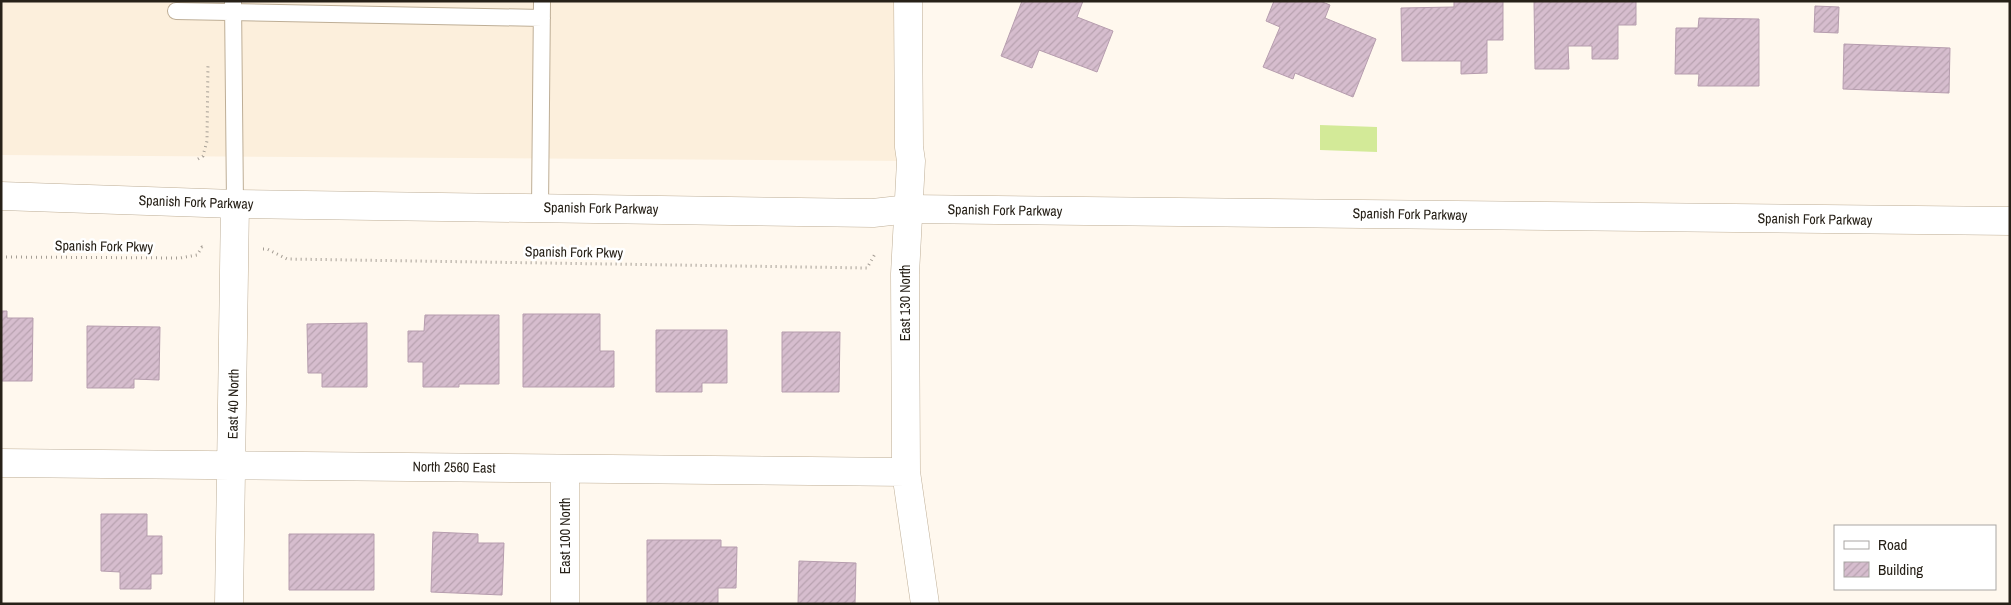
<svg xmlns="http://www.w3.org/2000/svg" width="2011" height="605" viewBox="0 0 2011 605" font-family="'Archivo Narrow',sans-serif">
<defs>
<pattern id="building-hatch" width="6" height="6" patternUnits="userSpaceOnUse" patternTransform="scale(1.25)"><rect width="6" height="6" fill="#d6bdce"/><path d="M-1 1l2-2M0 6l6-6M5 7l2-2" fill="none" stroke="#b8a2b0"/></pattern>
</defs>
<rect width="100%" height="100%" fill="#fff8ee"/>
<path fill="#fcefdc" d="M1,1H914L911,161L1,155Z"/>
<path fill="#d3ea98" d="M1320,125L1377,127V152L1320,150Z"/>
<path fill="url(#building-hatch)" stroke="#b69dae" d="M1022,1H1083L1077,17L1113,31L1097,72L1039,50L1032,68L1001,56Z
M1274,1H1320L1330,5L1325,18L1376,39L1353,97L1295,73L1293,79L1263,67L1280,27L1266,21Z
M1454,1H1503V40H1487V73L1461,74V61H1402L1401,8L1454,7Z
M1534,1H1636V25H1618V59H1592V46H1568L1569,69H1535Z
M1815,6L1839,7L1838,33L1814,32Z
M1699,18L1759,19V86H1698L1699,74H1675L1676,28H1698Z
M1844,44L1950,48L1949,93L1843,89Z
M1,311H7V318H33L32,381H1Z
M523,314H600V351H614V387H523Z
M425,315H499V384H459V387H423V362H408V331H424Z
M367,323V387H322V373H308L307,324Z
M87,326L160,327L159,380L134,379V388H87Z
M656,330H727V383H702V392H656Z
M782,332H840L839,392H782Z
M101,514H147V536H162V574H151V589H120V572L101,571Z
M433,532L478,534V543H504L502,595L431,592Z
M289,534H374V590H289Z
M647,540H721V547H737L736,588H718V604H647Z
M799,561L856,563L855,604H798Z"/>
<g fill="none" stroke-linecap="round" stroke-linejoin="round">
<defs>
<path id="service" d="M233,1L235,204
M176,11L542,18
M540,207L542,1"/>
<path id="minor" d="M908,1L909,147L911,161L905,274L906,472L925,604
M1,463L906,472
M229,604L235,204
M565,604V469"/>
<path id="tertiary" d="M1,196L235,204L873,213L909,209L2010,221"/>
</defs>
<use href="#service" stroke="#beae96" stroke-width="18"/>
<use href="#minor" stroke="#beae96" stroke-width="29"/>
<use href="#tertiary" stroke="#beae96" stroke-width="29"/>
<path stroke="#a59e95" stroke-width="3" stroke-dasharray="1 4" stroke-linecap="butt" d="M198,159L203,156L207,141L208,63
M263,249H267L287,259L867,268L875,254
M1,257L180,258L197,255L202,247L206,248"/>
<use href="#service" stroke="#fff" stroke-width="16"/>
<use href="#minor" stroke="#fff" stroke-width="28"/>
<use href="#tertiary" stroke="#fff" stroke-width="28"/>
</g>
<g text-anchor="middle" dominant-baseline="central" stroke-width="5" stroke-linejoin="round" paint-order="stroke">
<g font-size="14" fill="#272118" stroke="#fff">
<text transform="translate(196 202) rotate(2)">Spanish Fork Parkway</text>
<text transform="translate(601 208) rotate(1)">Spanish Fork Parkway</text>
<text transform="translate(1005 210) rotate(1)">Spanish Fork Parkway</text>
<text transform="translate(1410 214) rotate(1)">Spanish Fork Parkway</text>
<text transform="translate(1815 219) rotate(1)">Spanish Fork Parkway</text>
<text transform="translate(104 246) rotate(1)">Spanish Fork Pkwy</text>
<text transform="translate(574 252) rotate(1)">Spanish Fork Pkwy</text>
<text transform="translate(905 303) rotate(-90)">East 130 North</text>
<text transform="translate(233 404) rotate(-89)">East 40 North</text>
<text transform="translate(454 467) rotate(1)">North 2560 East</text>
<text transform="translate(565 536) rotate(-90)">East 100 North</text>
</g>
</g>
<rect width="2011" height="605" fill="none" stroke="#272118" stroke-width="5"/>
<rect x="1834" y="525" width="162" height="65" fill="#ffffff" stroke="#a9a6a3"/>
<rect x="1844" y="541" width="25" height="8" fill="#ffffff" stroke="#a9a6a3"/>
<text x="1878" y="550" font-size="15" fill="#272118">Road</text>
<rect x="1844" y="562" width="25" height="15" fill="url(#building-hatch)" stroke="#a9a6a3"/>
<text x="1878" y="575" font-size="15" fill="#272118">Building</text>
</svg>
